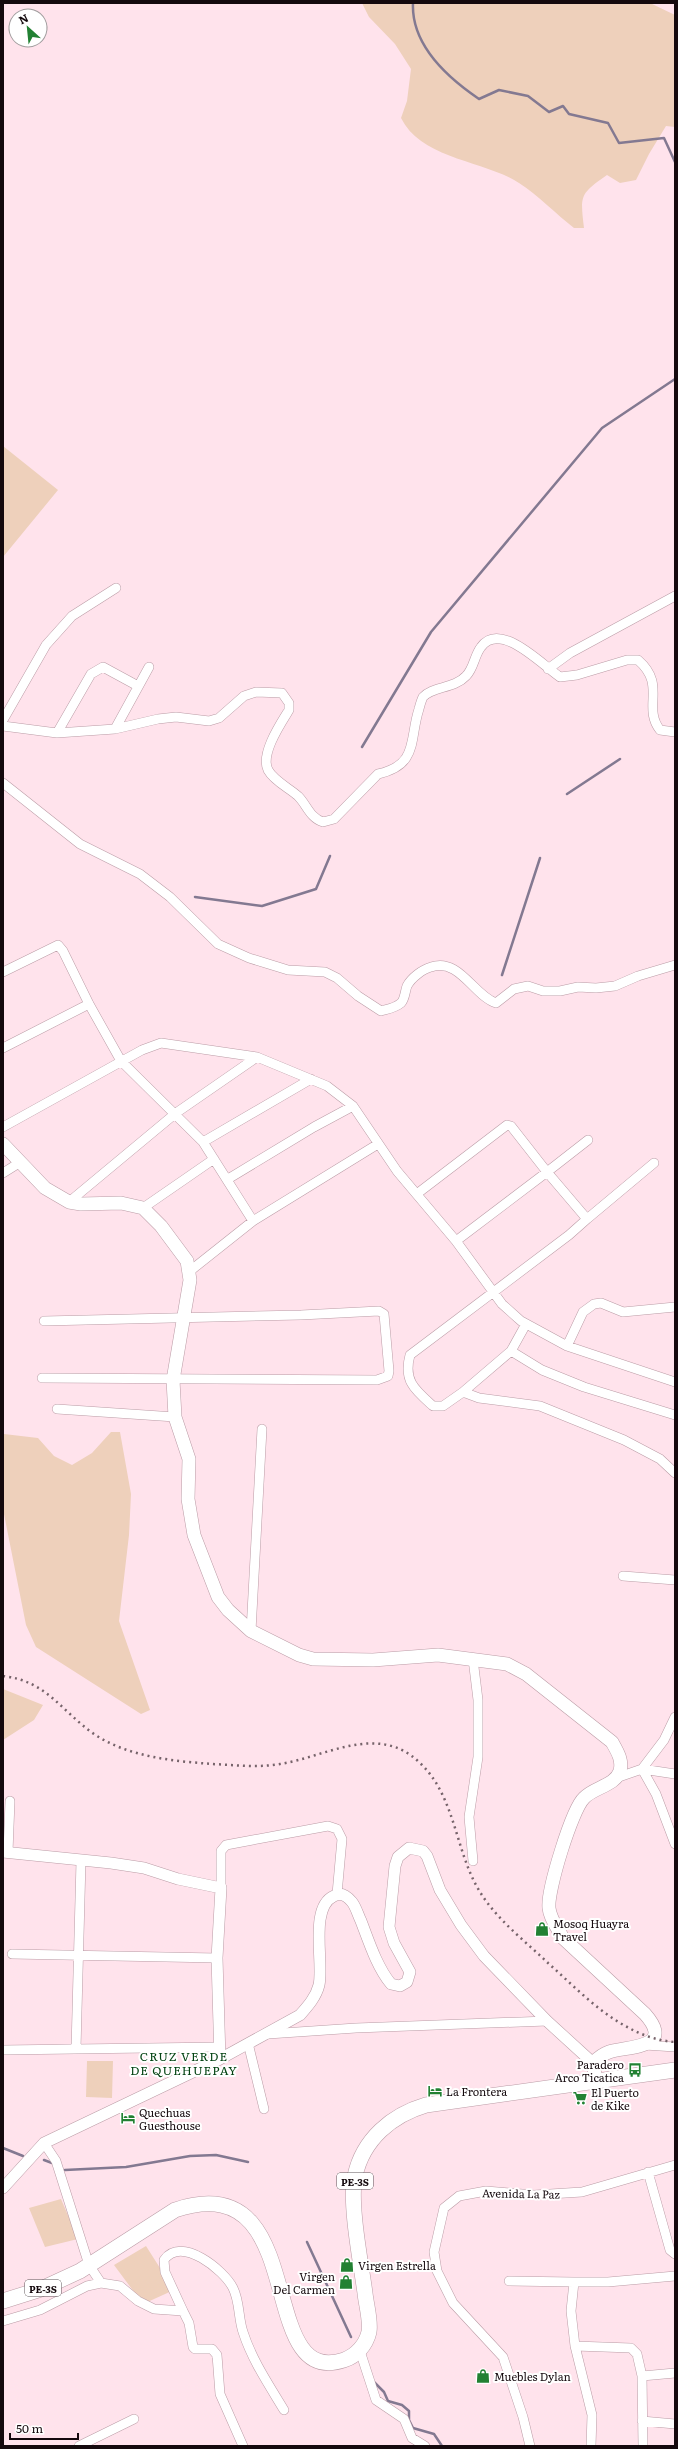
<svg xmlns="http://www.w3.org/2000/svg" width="678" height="2449" viewBox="0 0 678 2449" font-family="Literata,serif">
<rect width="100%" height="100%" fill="#ffe3ec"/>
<path fill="#eed0bb" d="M362,3H650L675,15V127L666,126L649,154L636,180L620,183L607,175C580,194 580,195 584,228H574C556,214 539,196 519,183C484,160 422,160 401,118L407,101L411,69L395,44L369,17Z
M3,446L58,490L3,557Z
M111,1432H120L131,1494L129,1535L119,1621L150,1710L141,1714L36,1647L26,1625L3,1509L4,1434L38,1438L54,1456L72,1465L92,1453Z
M3,1689L43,1705L34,1720L3,1740Z
M87,2061H113L112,2098L86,2097Z
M61,2199L78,2239L45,2247L29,2208Z
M146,2246L174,2290L143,2304L114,2265Z"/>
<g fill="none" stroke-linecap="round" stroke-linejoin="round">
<path stroke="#837991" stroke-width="2.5" d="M413,3C411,45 448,78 479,99L499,90L528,96L549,112L563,106L569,114L608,123L619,143L664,138L675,162
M362,747L431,632L602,428L675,379
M567,794L620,759
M195,897L262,906L316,889L330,856
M502,975L540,858
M3,2148L23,2156
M44,2160L52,2163
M65,2170L126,2167L190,2156L216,2155L248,2162
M307,2242L351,2337
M374,2382L384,2392L388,2401L402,2405L409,2411V2420L413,2428L434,2434L442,2446"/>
<defs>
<path id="minor" d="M548,669L570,653L675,596
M3,720L46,645L72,616L116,588
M3,726L57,733L115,729L158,719L176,717L209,721L219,718L244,696L256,692L282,693L289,703V710C281,723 260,754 268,770C274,781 289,788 298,796C307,805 310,818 323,822L334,819L378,774C419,765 409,739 419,709C420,705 421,701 423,697C433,686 454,689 466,676C474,668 474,656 481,647C500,620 542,665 560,677L577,675L627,660H638C667,685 642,707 660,730L675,732
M115,729L149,667
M57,733L91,674L103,667L138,686
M3,783L80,844L140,874L170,897L218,944L249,958L288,970L325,972L337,978L358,996L381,1011C388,1009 395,1008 401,1003C405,999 405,991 407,986C411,978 423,969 431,967C459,957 474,996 496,1003L514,989L528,986L543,991H560L578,987L596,988L615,986L638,976L675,965
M3,972L58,945L63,951L89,1004L121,1061L203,1142L253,1221L378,1144
M3,1048L89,1004
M3,1127L142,1050L161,1043L257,1057L327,1086L353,1106L397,1171L456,1241L502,1304L521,1321L567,1346L675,1382
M203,1142L311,1079
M3,1173L19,1163
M228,1179L314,1127L353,1106
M418,1193L507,1125L511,1126L547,1172L588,1140
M69,1202L176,1113L257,1057
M143,1208L214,1159
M587,1219L654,1163
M456,1241L547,1172L587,1219L569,1235L410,1355C403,1381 415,1390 433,1406H443L463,1392L511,1351L526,1324
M190,1271L253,1221
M567,1346L583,1312L594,1304L601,1303L623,1312L675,1307
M511,1351L542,1370L584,1387L675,1415
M42,1378L377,1380L388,1376L389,1371L384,1314L379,1311L301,1315L44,1321
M463,1392L479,1398L540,1406L624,1440L660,1459L675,1473
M57,1409L175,1417
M623,1576L675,1580
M251,1631L262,1429
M473,1659L478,1700V1757L469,1817L473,1861
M642,1769L656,1794L675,1844
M642,1769L664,1740L675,1717
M616,1778L642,1769L675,1774
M8,1852L10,1801
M221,1888V1851L226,1845L328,1826L337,1829L342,1839L337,1894
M12,1954L217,1958
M268,2034L356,2028L547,2021
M248,2043L264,2109
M645,2045L675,2047
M76,2049L81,1861
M3,2050L220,2047
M44,2143L56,2161L89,2265L101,2283
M648,2172L670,2250L675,2254
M509,2281L574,2282
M183,2311L189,2323L193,2347L195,2349H212L217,2355L220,2394L243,2446
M3,2321L40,2310L87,2286L101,2283L120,2286L138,2301L154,2309L183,2311L165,2272L164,2260C181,2235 224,2270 233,2288C240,2302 238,2317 243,2332C252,2360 269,2385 284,2410
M575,2346L631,2348L637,2354L642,2376L675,2373
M360,2351L376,2400L404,2419L412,2438L425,2446
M642,2376L643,2446
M642,2421L675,2424
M79,2446L134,2419
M530,2446L523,2417L503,2357L453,2303L437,2271L434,2252L444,2208L459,2196L486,2191L534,2195L582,2192L675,2165
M591,2446L592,2415L575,2346L571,2311L574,2282H608L675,2276"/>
<path id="tertiary" d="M3,1852L111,1863L144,1868L178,1879L221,1888L217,1958L220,2059
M3,2188L44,2143L220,2059L300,2015C308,2006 316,1997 319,1985C324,1963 309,1907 334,1896C341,1892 347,1896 352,1902C356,1907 358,1915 361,1921C369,1942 377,1967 391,1984L400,1986L407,1982L410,1972L394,1943L389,1927L395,1866L398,1857L409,1848L423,1851L427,1856L440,1890L461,1925L484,1956L547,2021L593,2063"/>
<path id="secondary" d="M3,1144L45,1188L69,1202L81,1204L121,1203L143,1208L161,1226L187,1261L190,1280L173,1380L175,1417L189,1459L188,1499L194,1535L218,1597L228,1610L251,1631L299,1655L313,1659L373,1660L438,1655L507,1664L526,1674L612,1742C617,1751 623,1760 620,1771C615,1786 594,1787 584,1798C572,1809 547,1891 549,1908C550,1919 558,1929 563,1938L645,2014C676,2049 627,2046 609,2052C603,2054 598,2058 593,2063L596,2081"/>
<path id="trunk" d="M3,2301L41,2289L80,2271L175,2210C313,2164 253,2390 344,2360C356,2356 366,2345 369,2332C371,2321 366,2304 365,2293C361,2263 349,2203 355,2176C363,2139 392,2115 426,2105L675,2070"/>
</defs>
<use href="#minor" stroke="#bb9ca6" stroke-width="10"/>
<use href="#tertiary" stroke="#bb9ca6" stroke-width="12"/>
<use href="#secondary" stroke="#bb9ca6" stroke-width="14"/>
<use href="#trunk" stroke="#bb9ca6" stroke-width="16"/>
<use href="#minor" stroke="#fff" stroke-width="9"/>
<use href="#tertiary" stroke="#fff" stroke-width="11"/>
<use href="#secondary" stroke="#fff" stroke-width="13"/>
<use href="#trunk" stroke="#fff" stroke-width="15"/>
<path stroke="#76636a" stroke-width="2.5" stroke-dasharray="2 4" stroke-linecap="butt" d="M3,1676C47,1681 61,1711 94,1734C128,1757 173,1761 212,1764C235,1765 257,1768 280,1764C326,1757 378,1722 420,1763C454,1795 455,1846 476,1885C493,1917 523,1939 548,1963C574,1986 599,2013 631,2029C644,2036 660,2041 675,2042"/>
</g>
<defs>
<symbol id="shop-bare" viewBox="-9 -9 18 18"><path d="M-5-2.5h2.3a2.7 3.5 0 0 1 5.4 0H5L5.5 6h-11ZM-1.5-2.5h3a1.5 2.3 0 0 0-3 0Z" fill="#228133" stroke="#fff" stroke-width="2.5" paint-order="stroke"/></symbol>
<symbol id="bus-bare" viewBox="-9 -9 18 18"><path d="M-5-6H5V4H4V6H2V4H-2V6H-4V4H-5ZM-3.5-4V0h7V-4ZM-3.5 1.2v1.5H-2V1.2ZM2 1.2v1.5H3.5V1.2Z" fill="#228133" stroke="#fff" stroke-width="2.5" paint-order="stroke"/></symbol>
<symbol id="hotel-bare" viewBox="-9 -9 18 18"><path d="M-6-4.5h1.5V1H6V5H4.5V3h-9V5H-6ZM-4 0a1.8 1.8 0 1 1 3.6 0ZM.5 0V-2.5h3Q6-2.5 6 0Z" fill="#228133" stroke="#fff" stroke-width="2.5" paint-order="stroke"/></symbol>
<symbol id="supermarket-bare" viewBox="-9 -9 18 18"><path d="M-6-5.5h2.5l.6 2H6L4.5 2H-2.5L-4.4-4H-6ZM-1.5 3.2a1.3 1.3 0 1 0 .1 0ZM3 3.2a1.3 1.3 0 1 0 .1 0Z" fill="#228133" stroke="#fff" stroke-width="2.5" paint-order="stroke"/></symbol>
</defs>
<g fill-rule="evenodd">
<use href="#shop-bare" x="532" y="1919" width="20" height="20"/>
<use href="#bus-bare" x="625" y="2060" width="20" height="20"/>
<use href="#hotel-bare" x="425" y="2081" width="20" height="20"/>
<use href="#supermarket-bare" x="570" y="2088" width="20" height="20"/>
<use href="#hotel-bare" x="118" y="2108" width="20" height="20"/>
<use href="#shop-bare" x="337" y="2255" width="20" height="20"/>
<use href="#shop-bare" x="336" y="2272" width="20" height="20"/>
<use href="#shop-bare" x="473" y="2366" width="20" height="20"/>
</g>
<g text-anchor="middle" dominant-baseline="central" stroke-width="4" stroke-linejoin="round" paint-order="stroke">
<g fill="#fff" stroke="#5a5356" stroke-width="1">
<rect x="337" y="2173" width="36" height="16" rx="3"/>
<rect x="25" y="2280" width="36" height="16" rx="3"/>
</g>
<g font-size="10" font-weight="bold" fill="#14090d">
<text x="355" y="2181">PE-3S</text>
<text x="43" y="2288">PE-3S</text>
</g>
<g font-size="11" fill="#14090d" stroke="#fff" text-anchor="start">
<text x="553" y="1923">Mosoq Huayra<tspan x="553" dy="13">Travel</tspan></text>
<text x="624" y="2064" text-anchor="end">Paradero<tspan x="624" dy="13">Arco Ticatica</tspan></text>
<text x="446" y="2091">La Frontera</text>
<text x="591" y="2092">El Puerto<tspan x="591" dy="13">de Kike</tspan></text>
<text x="139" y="2112">Quechuas<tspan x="139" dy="13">Guesthouse</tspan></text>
<text x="358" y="2265">Virgen Estrella</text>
<text x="335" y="2276" text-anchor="end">Virgen<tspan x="335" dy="13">Del Carmen</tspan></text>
<text x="494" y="2376">Muebles Dylan</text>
</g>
<g font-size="11" fill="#14090d" stroke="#fff">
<text transform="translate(521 2193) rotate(1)">Avenida La Paz</text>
</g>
<g font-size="12" letter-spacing="1" fill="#034312" stroke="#fff">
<text x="184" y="2056">CRUZ VERDE<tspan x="184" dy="14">DE QUEHUEPAY</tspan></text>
</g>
</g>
<rect width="678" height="2449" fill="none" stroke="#14090d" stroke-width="8"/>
<g transform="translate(28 28) rotate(333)"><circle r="19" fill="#ffffff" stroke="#a19d9e"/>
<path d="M0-3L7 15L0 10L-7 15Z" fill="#228133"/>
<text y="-6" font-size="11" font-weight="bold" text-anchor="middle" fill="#14090d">N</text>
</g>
<path d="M10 2433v6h68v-6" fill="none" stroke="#14090d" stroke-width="2"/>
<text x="16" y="2433" font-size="12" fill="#14090d" stroke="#ffffff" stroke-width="3" paint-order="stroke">50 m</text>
</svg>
